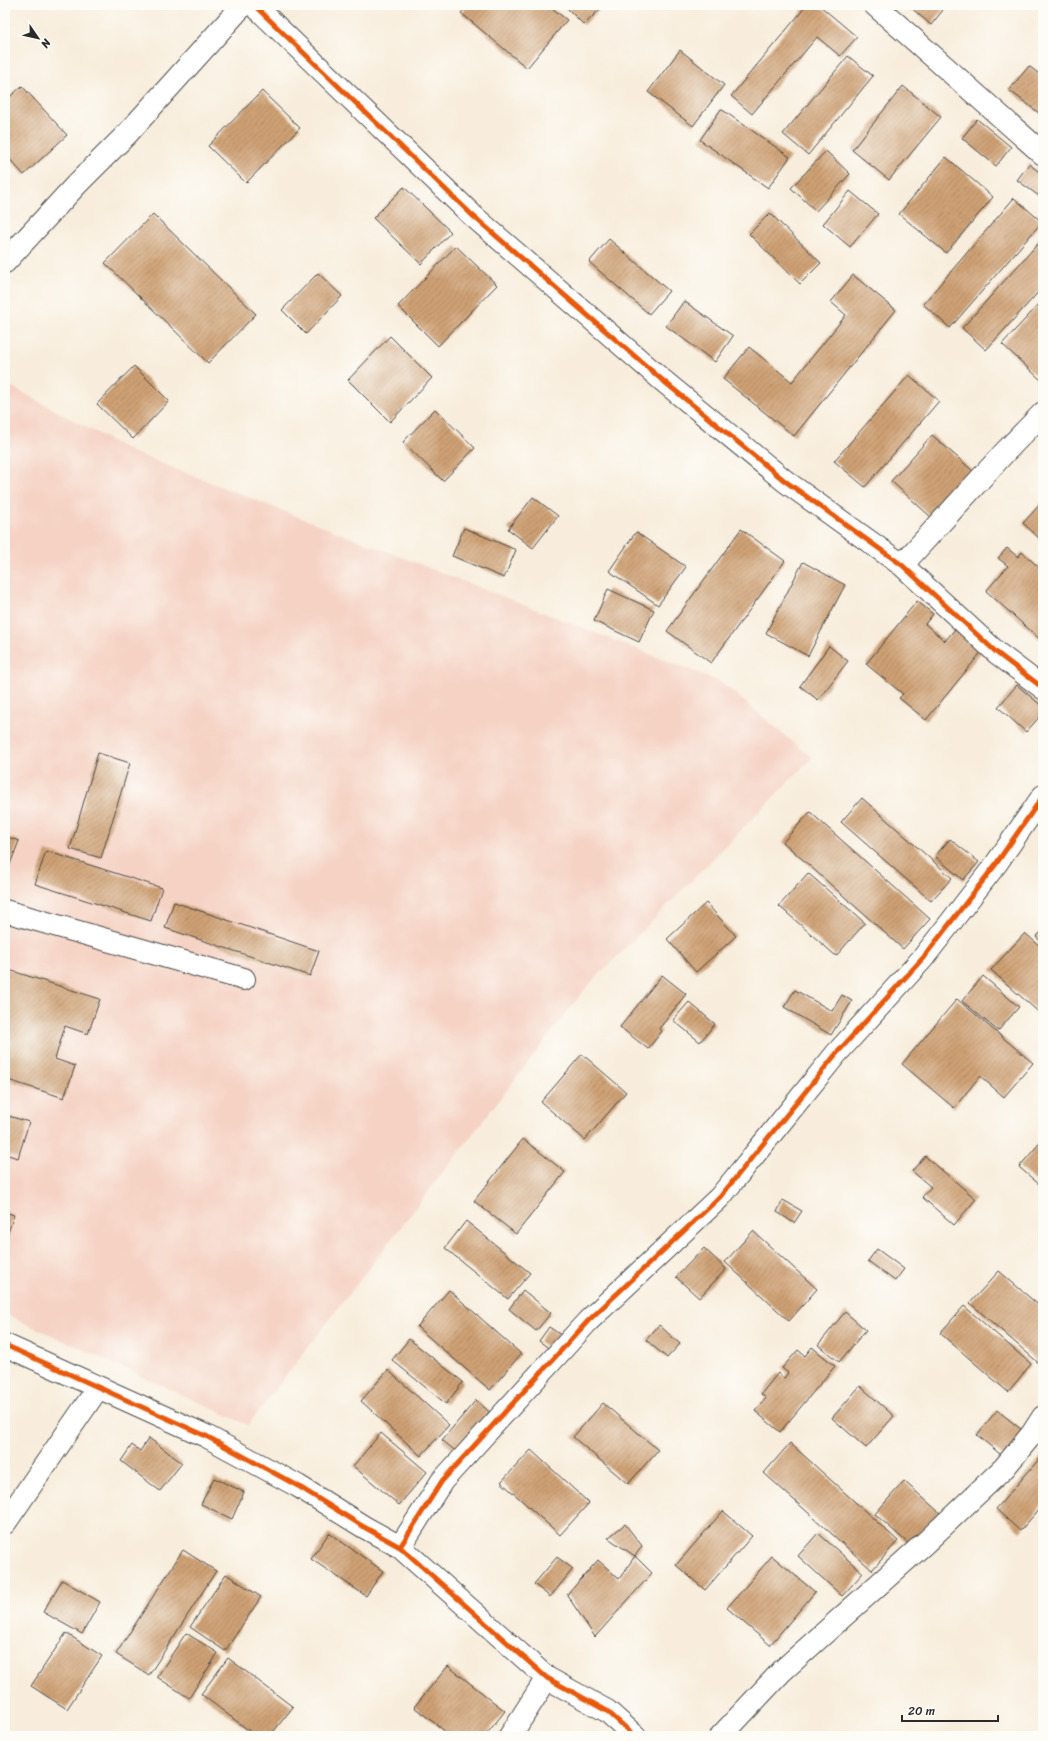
<svg xmlns="http://www.w3.org/2000/svg" width="1048" height="1741" viewBox="0 0 1048 1741" font-family="Sriracha,sans-serif">
<defs>
<pattern id="building-hatch" width="6" height="6" patternUnits="userSpaceOnUse"><rect width="6" height="6" fill="#cfa174"/><path d="M-1 1l2-2M0 6l6-6M5 7l2-2" fill="none" stroke="#a8835f"/></pattern>
</defs>
<rect width="100%" height="100%" fill="#fdfcf7"/>
<filter id="ink" filterUnits="userSpaceOnUse"><feTurbulence type="fractalNoise" baseFrequency=".025" numOctaves="2"/><feDisplacementMap in="SourceGraphic" scale="8" xChannelSelector="R" yChannelSelector="G"/><feConvolveMatrix kernelMatrix="1 2 1 2 8 2 1 2 1" color-interpolation-filters="sRGB"/></filter>
<filter id="wash" filterUnits="userSpaceOnUse"><feTurbulence type="fractalNoise" baseFrequency=".012" numOctaves="4" result="noise"/><feDisplacementMap in="SourceGraphic" scale="16" xChannelSelector="R" yChannelSelector="G"/><feGaussianBlur stdDeviation="0.9" result="paint"/><feColorMatrix in="noise" values="0 0 0 0 0 0 0 0 0 0 0 0 0 0 0 0 0 1.4 0 .05"/><feComposite in="paint" operator="in"/></filter>
<g filter="url(#wash)">
<rect width="100%" height="100%" fill="#f8eddc"/>
<path fill="#f5d2c3" d="M5,383L130,451L721,682L812,758L584,990L248,1425L5,1314Z"/>
<g id="blocks">
<path fill="url(#building-hatch)" d="M468,5H548L567,20L527,68L461,13Z
M564,5H604L584,25Z
M807,5H819L857,37L840,56L817,37L752,114L731,96Z
M908,5H947L931,25Z
M680,50L724,85L693,126L648,92Z
M848,56L873,76L808,155L783,134Z
M1029,66L1043,77V116L1009,90Z
M22,86L67,135L24,175L5,154V101Z
M903,86L941,117L889,180L852,150Z
M262,91L300,128L246,183L208,146Z
M721,109L790,157L768,188L700,140Z
M977,119L1011,147L996,166L962,138Z
M826,151L850,174L816,211L791,188Z
M946,157L993,197L946,253L899,214Z
M1029,164L1043,175V199L1017,180Z
M404,187L451,232L421,264L373,218Z
M850,191L878,214L850,247L823,224Z
M1014,198L1042,222L950,328L923,304Z
M770,213L821,263L800,284L749,234Z
M153,214L256,314L208,363L105,263Z
M1043,238V287L986,350L962,328Z
M609,239L669,291L649,314L589,262Z
M456,246L497,285L438,346L398,306Z
M318,273L342,296L306,334L282,310Z
M853,275L896,310L794,436L723,379L749,347L792,382L846,315L831,302Z
M1043,300V382L1002,344Z
M684,301L733,336L715,362L666,326Z
M390,336L432,378L390,422L348,380Z
M134,366L169,401L133,439L97,404Z
M909,375L939,401L865,487L834,461Z
M435,409L475,448L443,481L403,442Z
M932,435L973,471L932,518L891,481Z
M533,497L558,516L533,548L508,529Z
M1043,501V542L1023,523Z
M464,528L516,550L504,578L452,556Z
M741,529L785,561L711,663L667,631Z
M636,532L686,567L658,605L609,571Z
M1007,548L1018,557L1022,552L1043,571V642L986,591L1008,566L998,558Z
M803,562L845,585L808,656L766,633Z
M608,589L654,610L639,642L594,621Z
M917,601L933,614L925,624L945,641L956,628L983,650L926,720L899,698L903,694L866,664Z
M829,646L848,661L818,700L800,686Z
M1017,685L1043,707V713L1026,732L998,707Z
M98,753L130,763L101,858L70,849Z
M862,798L952,878L931,901L841,822Z
M810,812L930,919L903,949L783,842Z
M5,836L19,841L5,877Z
M950,839L979,862L963,880L935,856Z
M46,851L162,888L151,921L35,884Z
M808,873L865,923L836,956L779,906Z
M174,902L319,951L310,976L165,928Z
M706,903L736,936L696,972L667,939Z
M1043,930V943L1036,937Z
M1025,933L1043,949V1016L991,970Z
M6,969L100,999L88,1034L65,1026L55,1059L75,1066L64,1098L5,1079Z
M662,975L686,994L659,1029L662,1031L648,1049L620,1027Z
M983,976L1019,1007L998,1031L962,1001Z
M795,990L832,1011L842,995L852,1001L831,1035L784,1007Z
M957,999L1033,1063L1004,1097L980,1076L954,1108L902,1064Z
M689,1002L715,1024L700,1042L673,1020Z
M582,1054L626,1092L585,1140L541,1102Z
M5,1115L29,1122L18,1158L5,1154Z
M523,1139L565,1172L516,1234L474,1201Z
M1043,1139V1184L1041,1186L1019,1167Z
M925,1156L976,1199L954,1225L922,1197L931,1187L912,1171Z
M783,1200L802,1211L794,1223L777,1212Z
M5,1212L14,1215L5,1242Z
M466,1221L530,1273L508,1299L445,1248Z
M753,1231L817,1289L789,1321L725,1262Z
M704,1248L726,1269L699,1298L676,1277Z
M877,1249L904,1269L895,1281L868,1261Z
M999,1271L1043,1309L1042,1366L970,1303Z
M449,1290L521,1354L490,1390L417,1327Z
M523,1290L551,1313L536,1331L509,1309Z
M964,1306L1031,1364L1008,1392L940,1333Z
M845,1312L866,1330L839,1362L818,1345Z
M659,1325L680,1344L667,1358L646,1340Z
M549,1327L564,1337L554,1352L539,1341Z
M409,1339L463,1382L446,1404L392,1360Z
M812,1347L835,1366L780,1432L755,1411L766,1398L761,1394L778,1373L784,1378L788,1373L782,1368L798,1350L805,1356Z
M388,1370L449,1425L421,1456L361,1401Z
M860,1386L894,1416L866,1448L832,1418Z
M476,1400L493,1415L459,1454L442,1440Z
M603,1403L658,1450L628,1484L573,1437Z
M997,1410L1027,1434L1006,1459L977,1435Z
M381,1433L427,1472L399,1505L353,1466Z
M149,1438L182,1463L160,1491L121,1461L132,1445L140,1451Z
M790,1443L898,1541L872,1570L764,1473Z
M531,1450L589,1503L560,1535L501,1482Z
M1041,1457L1043,1458V1505L1020,1531L996,1509Z
M214,1478L244,1492L232,1519L201,1504Z
M904,1481L940,1513L911,1546L875,1514Z
M723,1511L752,1536L705,1590L676,1565Z
M625,1524L642,1546L635,1556L608,1538Z
M329,1533L383,1571L366,1596L311,1559Z
M818,1533L863,1573L842,1596L798,1556Z
M183,1550L216,1571L149,1675L116,1654Z
M635,1556L652,1573L595,1637L567,1595L598,1560L619,1579Z
M772,1556L815,1592L770,1645L727,1608Z
M557,1557L573,1569L550,1597L534,1584Z
M226,1574L261,1597L225,1651L190,1627Z
M62,1580L100,1602L82,1634L43,1612Z
M66,1633L102,1656L67,1709L31,1686Z
M186,1633L218,1653L189,1698L157,1677Z
M228,1658L293,1707L270,1736H256L201,1694Z
M448,1666L505,1711L485,1736H451L414,1707Z"/>
</g>
</g>
<g filter="url(#ink)">
<use href="#blocks" fill-opacity="0" stroke="#4a4846" stroke-width="1"/>
<g fill="none" stroke-linecap="round" stroke-linejoin="round">
<defs>
<path id="minor" d="M254,5L472,215L661,379L785,481L902,565L997,653L1043,688
M875,5L1043,154
M5,262L77,184L127,134L243,5
M902,565L1005,452L1043,413
M5,911L244,979
M5,1345L206,1436L298,1486L364,1527L400,1547L547,1678L607,1711L635,1736
M5,1523L98,1388
M400,1547L442,1481L588,1321L720,1197L836,1054L923,958L996,864L1043,796
M510,1736L547,1678
M721,1736L782,1671L926,1542L1004,1468L1032,1434L1043,1417"/>
</defs>
<use href="#minor" stroke="#4a4846" stroke-width="24"/>
<use href="#minor" stroke="#fff" stroke-width="22"/>
<defs>
<path id="cycleway" d="M254,5L472,215L661,379L785,481L902,565L997,653L1043,688
M5,1345L206,1436L298,1486L364,1527L400,1547L547,1678L607,1711L635,1736
M400,1547L442,1481L588,1321L720,1197L836,1054L923,958L996,864L1043,796"/>
</defs>
<use href="#cycleway" stroke="#fdfcf7" stroke-width="8"/>
<use href="#cycleway" stroke="#e8590c" stroke-width="5"/>
</g>
</g>
<rect width="1048" height="1741" fill="none" stroke="#fdfcf7" stroke-width="20"/>
<g transform="translate(38 38) rotate(124)" stroke="#fdfcf7" stroke-width="3" paint-order="stroke">
<path d="M0-3L7 15L0 10L-7 15Z" fill="#2b2b2b"/>
<text y="-6" font-size="11" font-weight="bold" text-anchor="middle" fill="#2b2b2b">N</text>
</g>
<path d="M902 1715v6h96v-6" fill="none" stroke="#2b2b2b" stroke-width="2"/>
<text x="908" y="1715" font-size="12" fill="#2b2b2b" stroke="#fdfcf7" stroke-width="3" paint-order="stroke">20 m</text>
</svg>
